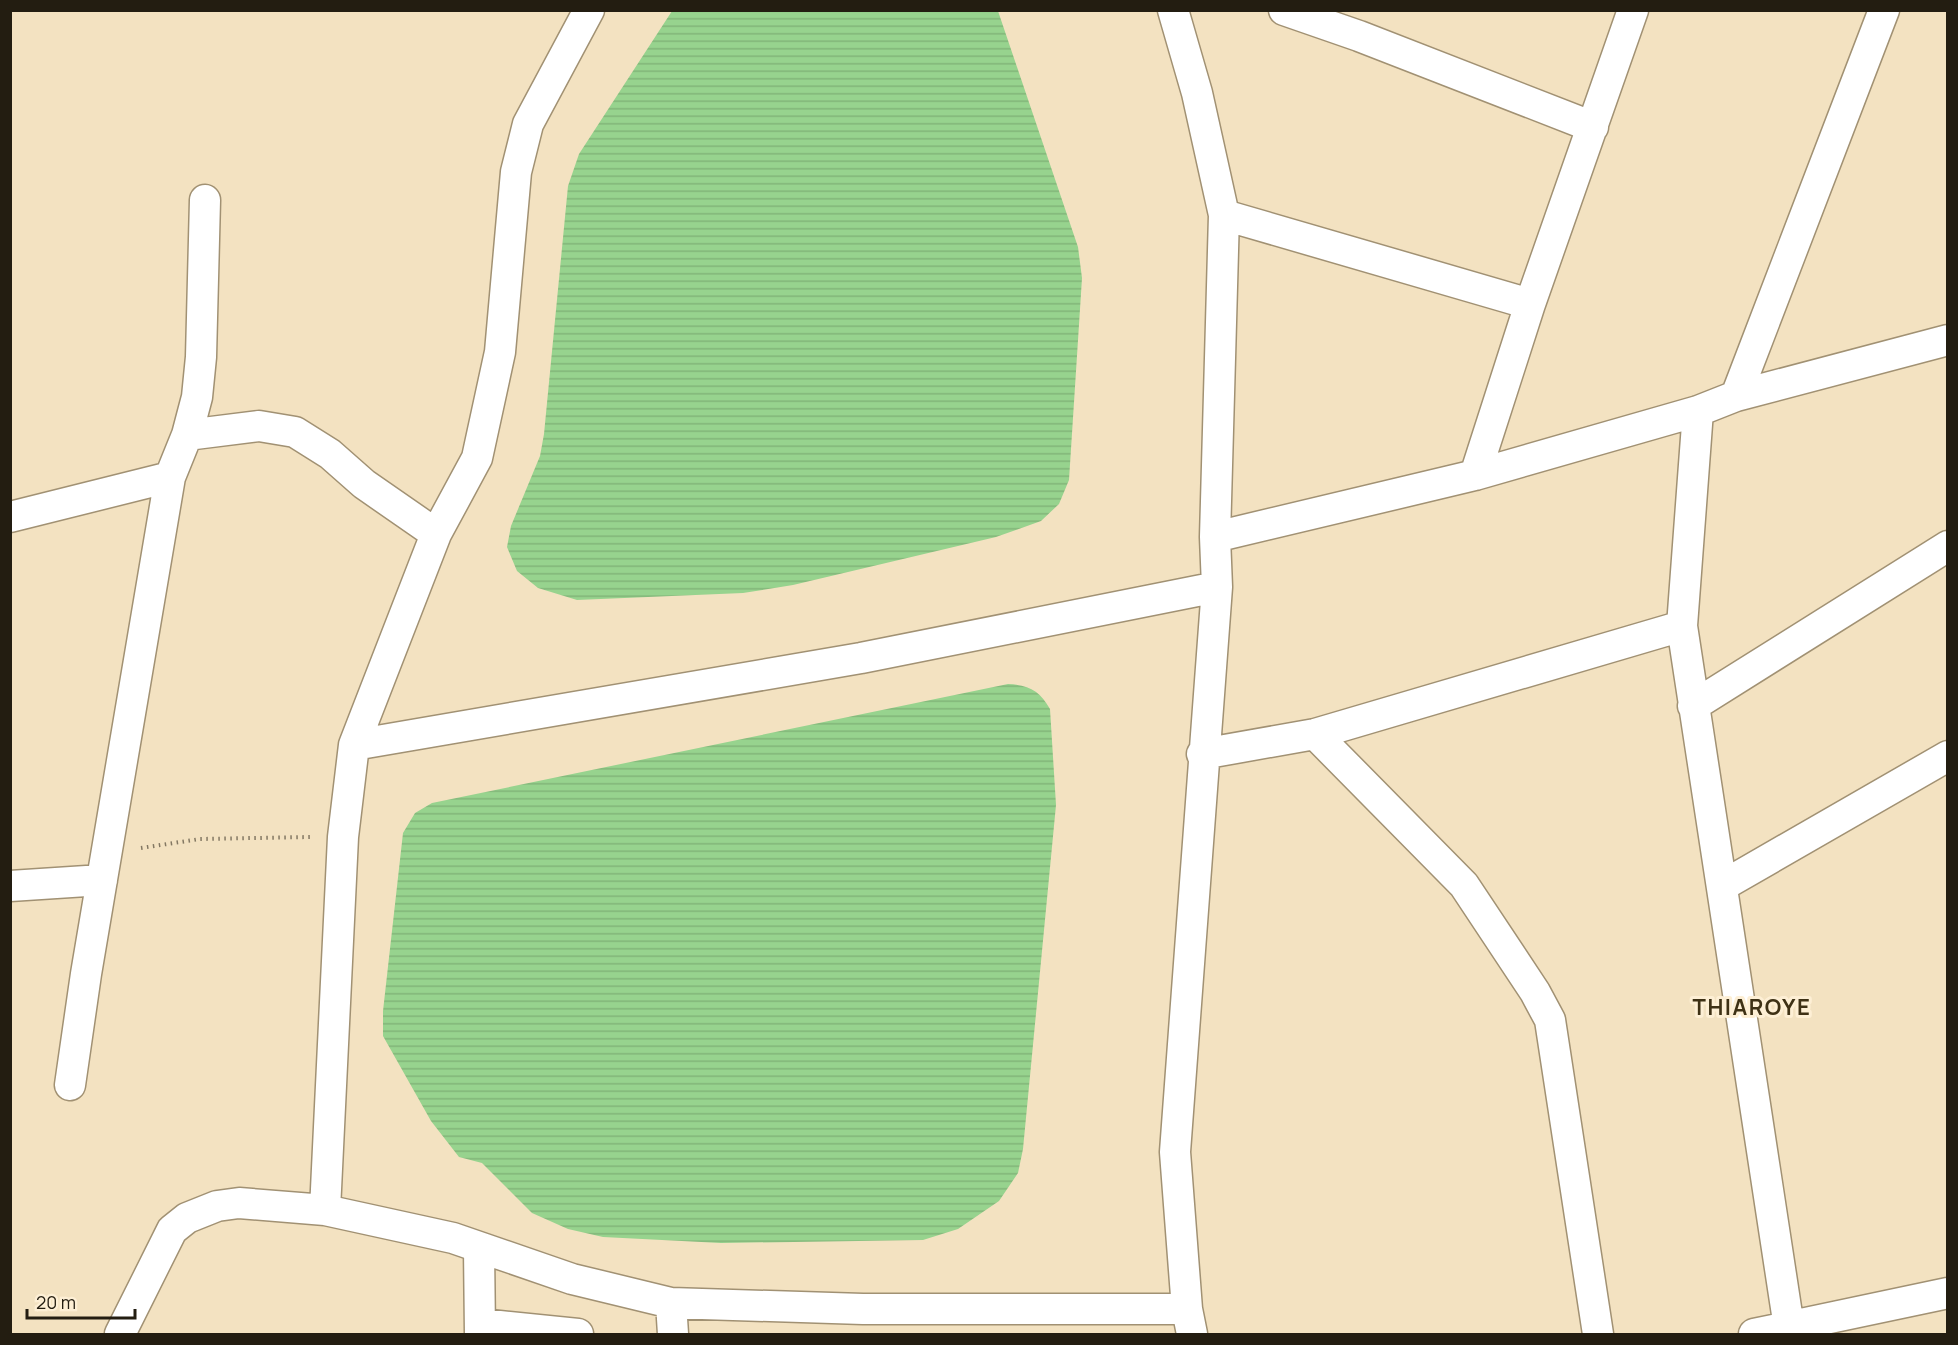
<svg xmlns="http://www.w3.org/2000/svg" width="1958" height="1345" viewBox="0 0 1958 1345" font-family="Manrope,sans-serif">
<defs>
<pattern id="water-rules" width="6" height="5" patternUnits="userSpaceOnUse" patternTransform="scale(1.5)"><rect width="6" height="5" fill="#97d38e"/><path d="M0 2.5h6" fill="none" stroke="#82b579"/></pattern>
</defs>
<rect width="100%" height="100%" fill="#f3e2c1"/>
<path fill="url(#water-rules)" d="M672,11H998L1078,247L1082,278L1069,480L1059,504L1041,521L996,537L793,585L743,593L577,600L538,588L517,571L507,547L511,526L540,456L544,434L568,186L579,154Z
M1008,684C1029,685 1040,691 1050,709L1056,805L1023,1149L1018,1173L999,1201L958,1229L923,1240L721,1243L603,1237L568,1229L532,1213L482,1163L459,1157L431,1121L383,1036V1011L403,833L415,813L432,803Z"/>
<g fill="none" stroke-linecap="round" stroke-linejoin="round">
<defs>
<path id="street" d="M1173,10L1197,93L1224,215L1215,537L1217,587L1175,1152L1187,1309L1192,1334
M1284,10L1359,36L1593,127
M1224,215L1530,304
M1736,396L1884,10
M1698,411L1682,626L1790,1334
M187,435L259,426L295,432L330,454L364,484L436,534
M1475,475L1530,304L1633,10
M10,517L170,477
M1215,537L1475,475L1698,411L1736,396L1948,340
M1693,706L1948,546
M1315,734L1464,885L1535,992L1550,1020L1598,1334
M354,745L861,658L1217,587
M1202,754L1315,734L1682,626
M10,886L102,880
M1722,886L1948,756
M70,1085L86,974L170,477L187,435L197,397L201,357L205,200
M325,1210L343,837L354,745L436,534L477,458L500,352L516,172L528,124L589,10
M479,1249L480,1334
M671,1303L673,1334
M481,1324L578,1334
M120,1334L172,1230L187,1218L217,1206L239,1203L325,1210L453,1238L572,1279L671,1303L863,1309H1187
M1754,1334L1948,1293"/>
</defs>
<use href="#street" stroke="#a19173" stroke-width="33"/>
<path stroke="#837863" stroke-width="4" stroke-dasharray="1.5 4.5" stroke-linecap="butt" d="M141,848L200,839L310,837"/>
<use href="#street" stroke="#fff" stroke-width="30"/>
</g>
<g text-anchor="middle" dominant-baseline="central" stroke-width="6" stroke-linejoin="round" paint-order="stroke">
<g font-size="22" font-weight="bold" letter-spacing="1.5" fill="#3e3115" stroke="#fdefd5">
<text x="1752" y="1007">THIAROYE</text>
</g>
</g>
<rect width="1958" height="1345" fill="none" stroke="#231d11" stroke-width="24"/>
<path d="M27 1309v9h108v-9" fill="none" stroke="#231d11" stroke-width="3"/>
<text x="36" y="1309" font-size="18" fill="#231d11" stroke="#fdefd5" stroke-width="4.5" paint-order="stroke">20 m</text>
</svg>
